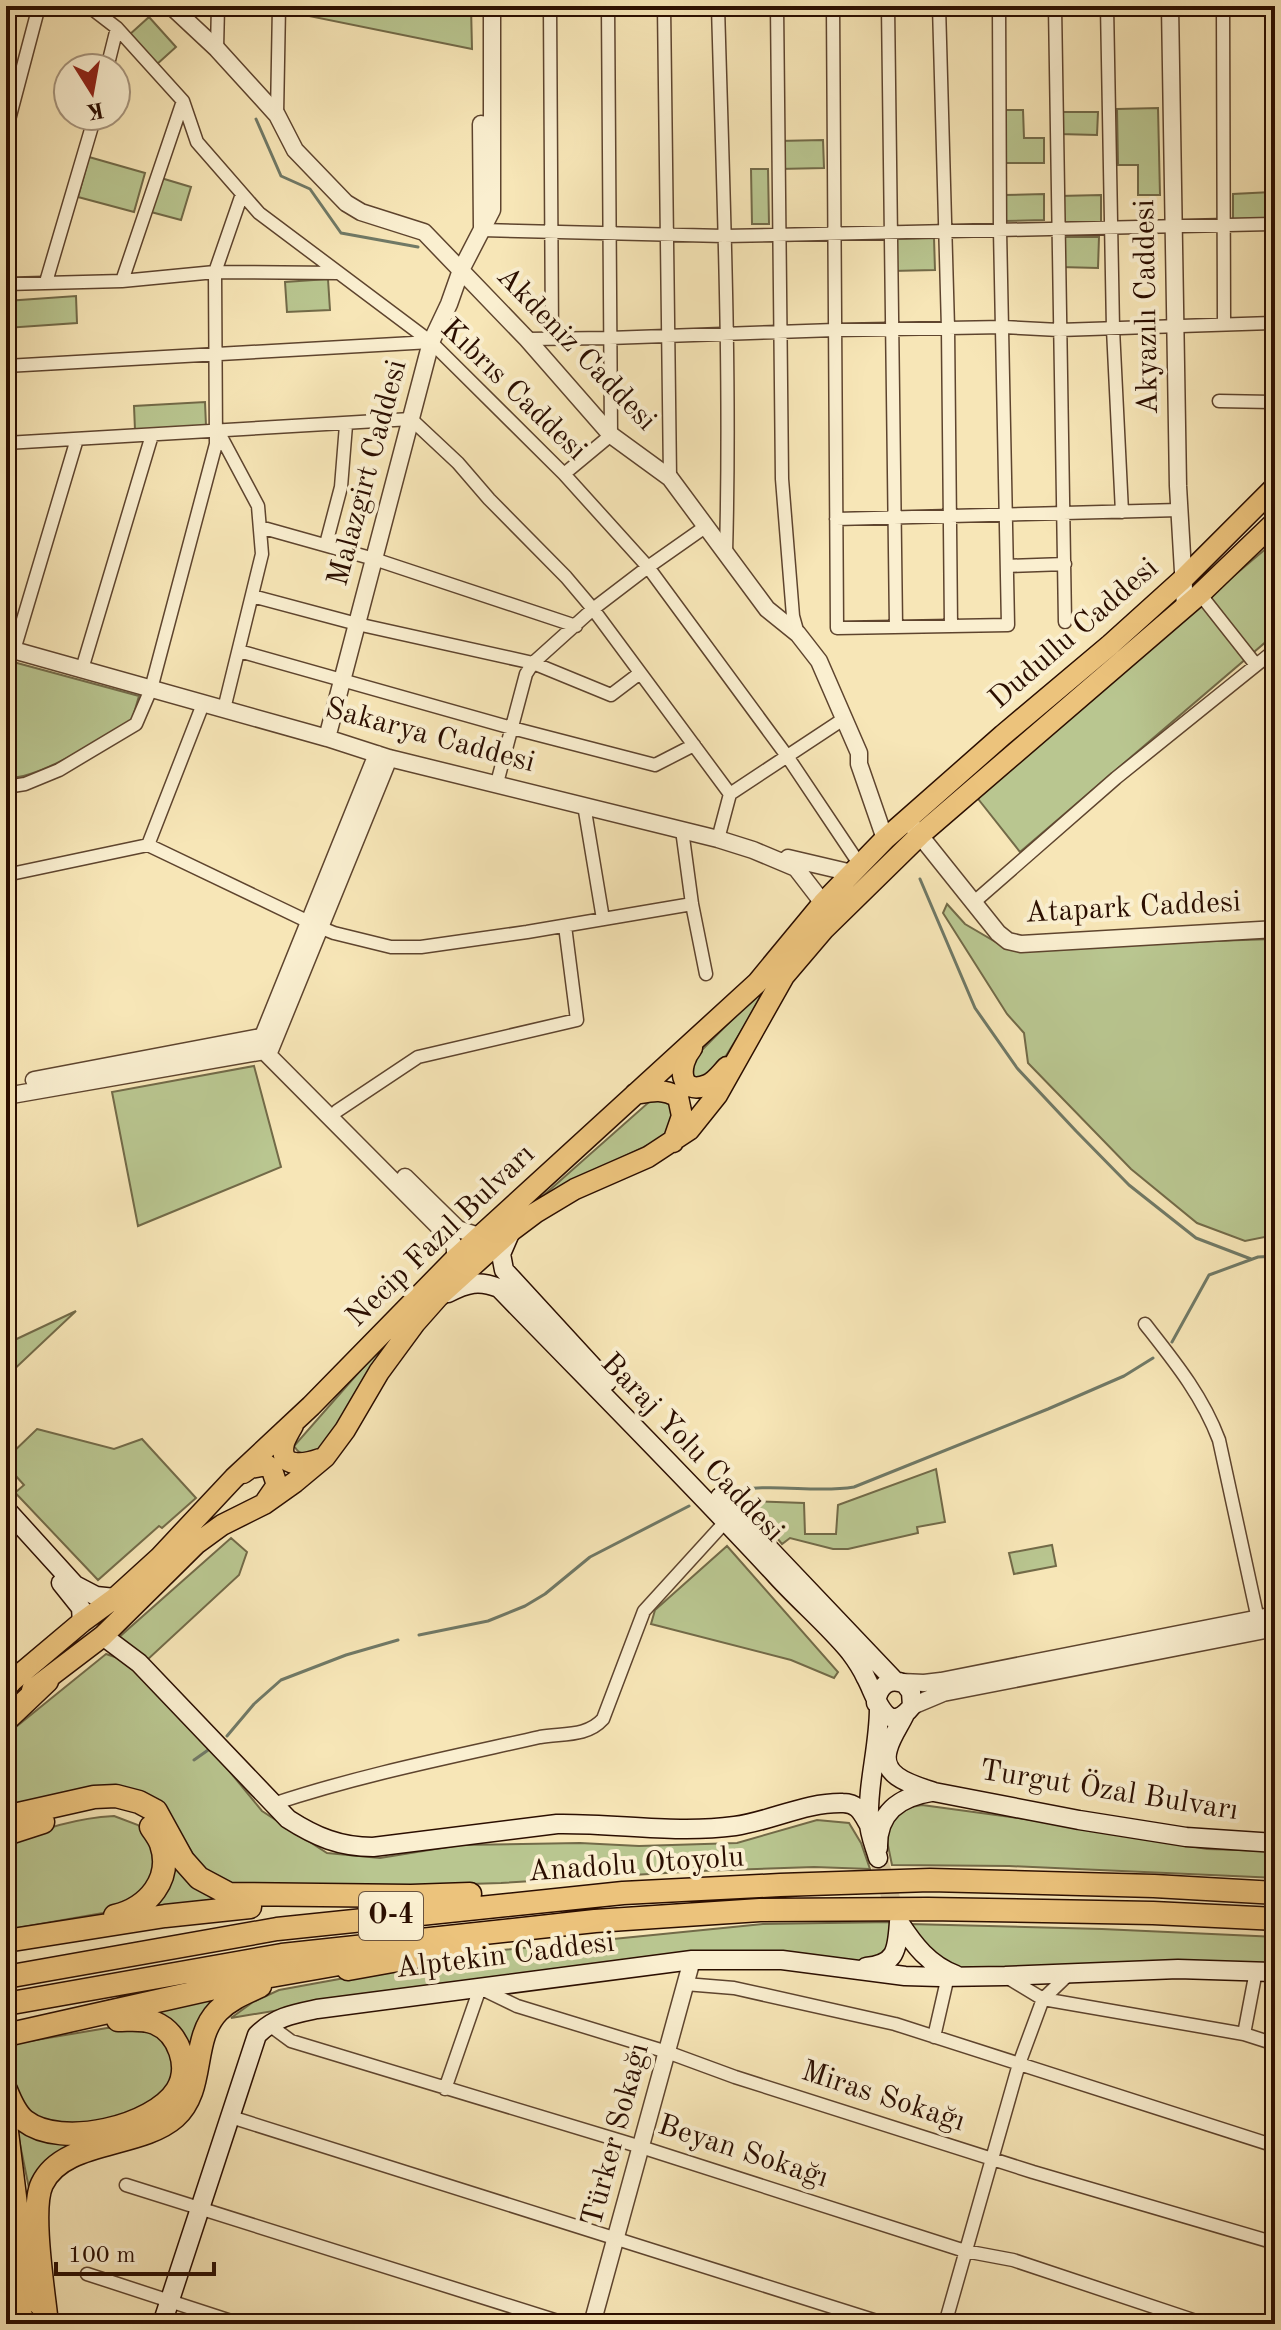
<svg xmlns="http://www.w3.org/2000/svg" width="1281" height="2330" viewBox="0 0 1281 2330" font-family="'Old Standard TT',serif">
<rect width="100%" height="100%" fill="#f7e6b7"/>
<filter id="stains"><feTurbulence type="fractalNoise" baseFrequency=".0025" numOctaves="4"/><feColorMatrix values="0 0 0 0 .2 0 0 0 0 .09 0 0 0 0 .02 0 0 0 .5 -.17"/></filter>
<radialGradient id="worn" r=".72"><stop offset=".6" stop-color="#630" stop-opacity="0"/><stop offset="1" stop-color="#630" stop-opacity=".3"/></radialGradient>
<path fill="#b9c690" stroke="#726a48" stroke-width="2" d="M304,6H471L472,49L304,15Z
M149,17L176,47L156,65L129,35Z
M1158,108L1160,195H1138V165H1118L1117,109Z
M1002,110H1023L1024,138H1044V163H1003Z
M1060,112H1098L1097,135L1059,134Z
M823,140L824,168L779,169L778,141Z
M89,157L145,173L134,212L78,197Z
M751,169H768L769,224H752Z
M161,178L191,187L181,220L151,212Z
M1272,192L1273,220L1233,222V194Z
M1044,194V220L1004,221V195Z
M1101,195V223H1060L1059,196Z
M1061,237H1099L1098,268L1060,267Z
M934,238L935,270L892,271L891,239Z
M328,279L330,310L287,312L285,282Z
M76,296L77,323L6,328V301Z
M205,402L206,426L135,430L134,406Z
M1275,541V634L1020,852L975,795Z
M6,660L139,696L132,720C103,737 39,780 6,778Z
M947,904L965,924L1006,948L1275,939V1235L1245,1241L1197,1223L1131,1169L1028,1063L1024,1033L1007,1014L943,913Z
M776,975L716,1072L700,1080L693,1075L694,1058Z
M254,1066L281,1167L138,1226L112,1092Z
M659,1098L668,1102L675,1111L665,1137L596,1170L527,1210L649,1102Z
M76,1311L6,1377V1344Z
M402,1323L320,1452C307,1456 301,1457 294,1446Z
M37,1429L114,1449L142,1439L196,1498L162,1528L159,1526L98,1580L6,1483V1482L16,1492L24,1485L6,1465V1459Z
M936,1469L945,1522L917,1527L918,1533L848,1549H833L790,1538L782,1544L747,1501L804,1503L805,1534H836L838,1505Z
M231,1538L247,1552L239,1575L146,1661L117,1639Z
M1052,1545L1056,1566L1014,1574L1009,1553Z
M727,1546L838,1672L834,1678L791,1660L651,1624L655,1610Z
M106,1654L124,1660L185,1717L262,1811L327,1853L380,1858L460,1845L580,1843L639,1846L737,1843L817,1820L849,1823L861,1843L870,1869L814,1867L699,1871L501,1883L247,1891L201,1867L180,1833L149,1799L6,1808V1735Z
M922,1805L1055,1823L1207,1849L1275,1851V1878L1009,1866L892,1865L885,1831L895,1810Z
M114,1816L138,1825L145,1831L156,1852L151,1886L133,1903L103,1913L6,1930V1845C40,1829 77,1818 114,1816Z
M173,1851L235,1900L142,1913Z
M892,1922L886,1951L872,1962L735,1954L363,1996L231,2018L253,2002L279,1990L493,1951L763,1924Z
M909,1924L1102,1929L1275,1937V1968L963,1970L931,1955Z
M228,1993L191,2065L145,2013Z
M138,2026L156,2033L170,2046L174,2068L169,2091L147,2108L114,2120L57,2127L30,2114L18,2095L6,2059V2045L107,2028Z
M15,2120C36,2142 50,2144 80,2144L30,2193Z"/>
<g fill="none" stroke-linecap="round" stroke-linejoin="round">
<path stroke="#707966" stroke-width="3" d="M256,119L281,176L310,189L341,233L418,247
M920,879L975,1008L1017,1068L1076,1131L1129,1185L1196,1238L1251,1259
M1172,1342L1209,1275L1258,1257L1275,1256
M727,1493C769,1481 812,1494 854,1487L1048,1409L1124,1376L1153,1358
M419,1635L488,1621L525,1606L545,1594L590,1557L689,1506
M227,1736L254,1704L281,1680L346,1655L398,1640
M194,1760L211,1748"/>
<path stroke="#d8c69c" stroke-width="18" stroke-dasharray="18 9" stroke-linecap="butt" d="M878,1858L898,1920"/>
<defs>
<path id="minor" d="M81,6L91,8L117,28L183,101L197,142L259,213L431,342L564,474L648,567L787,756L860,865
M550,6L552,338
M664,6L670,478
M718,6C723,188 731,371 726,553
M777,6L782,479L793,616L798,634
M833,6L837,628L1008,625L1000,230L999,6
M888,6L896,627
M939,6L948,328L951,626
M1055,6L1065,622
M1107,6L1113,329L1122,512
M1223,6L1224,323
M217,49L218,6
M107,68L117,28
M277,115L279,6
M6,131L39,6
M482,230L724,236L1275,224
M122,281L183,101
M46,282L95,116
M6,284L122,281L215,272L338,273
M527,339L609,338L835,330L1004,327L1059,330L1275,323
M6,366L431,342
M1219,401L1275,402
M218,431L258,506L262,554L224,709
M6,443L411,419L458,463L489,499L566,577L593,609L730,794
M564,474L611,435L608,6
M836,519L1179,510
M260,527L374,559L576,626
M326,544L341,487L346,425
M1007,566L1065,564
M1200,594L1256,665
M252,596L357,624L533,663L611,695L640,673
M14,650L77,439
M239,651L512,728L655,765L694,745
M82,669L152,435
M497,783L526,674L533,663L593,609L648,567L705,527
M6,787L25,784L59,770L136,724L151,689L216,444L215,272L242,194
M584,805L603,919
M682,830L692,904L706,974
M718,839L730,794L845,718
M148,845L203,704
M6,875L148,845L309,922
M973,903L1116,778L1275,650
M319,927L334,933L391,947H421L527,932L692,904
M337,1111L418,1057L577,1020L565,926
M1145,1324C1174,1361 1202,1395 1219,1440L1259,1624
M273,1804C360,1775 451,1757 540,1737C562,1733 587,1737 603,1719L644,1611L726,1521
M1005,1976L1043,1999L1244,2034L1275,2044
M685,1984L734,1988L895,2024L1275,2146
M268,2024L291,2041L641,2147L965,2251L1013,2260L1205,2324
M1244,2034L1256,1971
M934,2037L948,1976
M445,2089L480,1988L517,2006L667,2052L735,2077L1033,2172L1275,2243
M231,2117L886,2324
M126,2185L567,2324
M87,2274L240,2324
M945,2324L1019,2064L1043,1999L1070,1973"/>
<path id="tertiary" d="M171,6L217,49L277,115L295,150L346,203L361,212L424,232L527,339L611,435L670,478L767,609L798,634L819,661L859,753V764L885,839
M1170,6L1178,486L1185,606
M481,124L482,228
M6,648L327,738L389,758L718,839L753,850L796,868L823,903
M327,738L431,342L449,304L461,270L492,210V6
M377,754L259,1046L450,1238L455,1247V1259
M914,828L998,933L1008,941L1021,944L1275,929
M788,858L852,873
M34,1080L266,1036
M6,1096L270,1050L389,758
M405,1177L458,1229L476,1235L485,1232
M901,1682L924,1683L941,1681L1275,1615
M912,1706L943,1693L1275,1628
M592,2324L692,1960
M1271,2324L1275,2311"/>
<path id="secondary" d="M511,1231L501,1254L504,1270L607,1382
M448,1293C467,1283 479,1280 499,1288C591,1383 684,1476 774,1573C798,1600 827,1624 850,1652C856,1660 862,1669 866,1678C876,1696 886,1739 912,1706L911,1692L905,1684C889,1677 878,1686 876,1703
M720,1497L895,1681
M6,1509L75,1585L96,1596L115,1598
M61,1583L81,1608L82,1622
M103,1636L139,1663L288,1819C316,1837 340,1847 373,1847L557,1824C617,1823 675,1834 735,1826C771,1821 806,1802 843,1803C858,1803 862,1813 869,1825
M905,1714C900,1725 891,1737 888,1749C879,1777 914,1785 934,1792L1079,1820L1186,1837L1275,1843
M878,1848C877,1813 899,1797 931,1792
M878,1858C875,1847 869,1834 869,1822C867,1784 879,1747 879,1708
M899,1922C914,1945 929,1965 956,1975
M866,1967C897,1964 897,1949 899,1922
M162,2324L257,2035C275,2017 293,2014 317,2009L692,1960H782L905,1976L940,1977L1005,1976L1178,1969L1275,1972"/>
<path id="primary" d="M692,1048C677,1066 679,1096 707,1085C715,1082 721,1073 727,1067
M635,1094C652,1091 662,1088 678,1097L682,1116L673,1142
M293,1425C290,1431 286,1437 284,1443C278,1470 306,1464 320,1459
M243,1473L250,1468L267,1465L272,1470L277,1485L266,1501
M6,1686L82,1622L115,1598L159,1558L234,1478L311,1406L455,1259L757,983L823,903L885,839L1003,735L1110,645L1182,580L1275,487
M32,1690L103,1636L196,1544L222,1525L264,1504L295,1482L325,1457L345,1430L379,1372L415,1323L438,1297L511,1231L535,1213L575,1189L648,1157L689,1130L717,1095L784,976L824,929L920,835L1200,594L1275,522
M17,2236L39,2305
M6,2247L23,2305"/>
<path id="motorway" d="M6,1685L9,1683
M6,1720L47,1681
M6,1813L14,1815L94,1797L116,1796L139,1802L156,1811L183,1860L199,1878L229,1894L411,1896L470,1894
M6,1834L43,1822
M115,1916C148,1908 173,1879 161,1844C159,1838 154,1832 151,1827
M6,1941L165,1916L250,1907
M348,1969L476,1946
M6,1977L277,1929L623,1893L780,1885L930,1880L1154,1886L1275,1893
M6,2004L282,1955L595,1921L760,1910L928,1909L1153,1913L1275,1919
M6,2035L259,1978L362,1960
M6,2090C10,2100 17,2115 25,2121C61,2149 154,2127 177,2090C191,2067 179,2033 155,2023C143,2018 131,2020 118,2020
M6,2124L22,2253
M6,2285L25,2324
M47,2324C44,2293 30,2209 42,2184C63,2139 140,2148 175,2117C206,2089 190,2040 218,2011C230,1999 245,1993 260,1986"/>
</defs>
<use href="#minor" stroke="#5e442e" stroke-width="15"/>
<use href="#tertiary" stroke="#5e442e" stroke-width="19"/>
<use href="#secondary" stroke="#2b0e00" stroke-width="21"/>
<use href="#primary" stroke="#2b0e00" stroke-width="23"/>
<use href="#motorway" stroke="#2b0e00" stroke-width="25"/>
<use href="#minor" stroke="#faefd0" stroke-width="12"/>
<use href="#tertiary" stroke="#faefd0" stroke-width="16"/>
<use href="#secondary" stroke="#faefd0" stroke-width="18"/>
<use href="#primary" stroke="#ecc37c" stroke-width="20"/>
<use href="#motorway" stroke="#ecc37c" stroke-width="22"/>
</g>
<g text-anchor="middle" dominant-baseline="central" stroke-width="8" stroke-linejoin="round" paint-order="stroke">
<rect fill="#faefd0" stroke="#69523e" stroke-width="2" x="359" y="1892" width="64" height="48" rx="6"/>
<g font-size="28" font-weight="bold" fill="#2b0e00">
<text x="391" y="1916">O-4</text>
</g>
<g font-size="30" fill="#2b0e00" stroke="#faefd0">
<text transform="translate(1147 307) rotate(-91)">Akyazılı Caddesi</text>
<text transform="translate(576 349) rotate(46)">Akdeniz Caddesi</text>
<text transform="translate(513 390) rotate(44)">Kıbrıs Caddesi</text>
<text transform="translate(368 473) rotate(-75)">Malazgirt Caddesi</text>
<text transform="translate(1074 634) rotate(-41)">Dudullu Caddesi</text>
<text transform="translate(430 736) rotate(15)">Sakarya Caddesi</text>
<text transform="translate(1133 908) rotate(-3)">Atapark Caddesi</text>
<text transform="translate(441 1236) rotate(-44)">Necip Fazıl Bulvarı</text>
<text transform="translate(692 1448) rotate(46)">Baraj Yolu Caddesi</text>
<text transform="translate(1109 1791) rotate(9)">Turgut Özal Bulvarı</text>
<text transform="translate(636 1865) rotate(-4)">Anadolu Otoyolu</text>
<text transform="translate(505 1956) rotate(-7)">Alptekin Caddesi</text>
<text transform="translate(883 2097) rotate(18)">Miras Sokağı</text>
<text transform="translate(616 2135) rotate(-75)">Türker Sokağı</text>
<text transform="translate(743 2152) rotate(18)">Beyan Sokağı</text>
</g>
</g>
<rect width="1281" height="2330" fill="none" stroke="#f7e6b7" stroke-width="32"/>
<rect x="8" y="8" width="1265" height="2314" fill="none" stroke="#2b0e00" stroke-width="4"/>
<rect x="16" y="16" width="1249" height="2298" fill="none" stroke="#2b0e00" stroke-width="2"/>
<g transform="translate(92 92) rotate(169)"><circle r="38" fill="#faefd0" stroke="#a7957d" stroke-width="2"/>
<path d="M0-6L14 30L0 20L-14 30Z" fill="#8f2418"/>
<text y="-12" font-size="22" font-weight="bold" text-anchor="middle" fill="#2b0e00">K</text>
</g>
<path d="M56 2262v12h158v-12" fill="none" stroke="#2b0e00" stroke-width="4"/>
<text x="68" y="2262" font-size="24" fill="#2b0e00" stroke="#faefd0" stroke-width="6" paint-order="stroke">100 m</text>
<rect width="100%" height="100%" filter="url(#stains)"/>
<rect width="100%" height="100%" fill="url(#worn)"/>
</svg>
